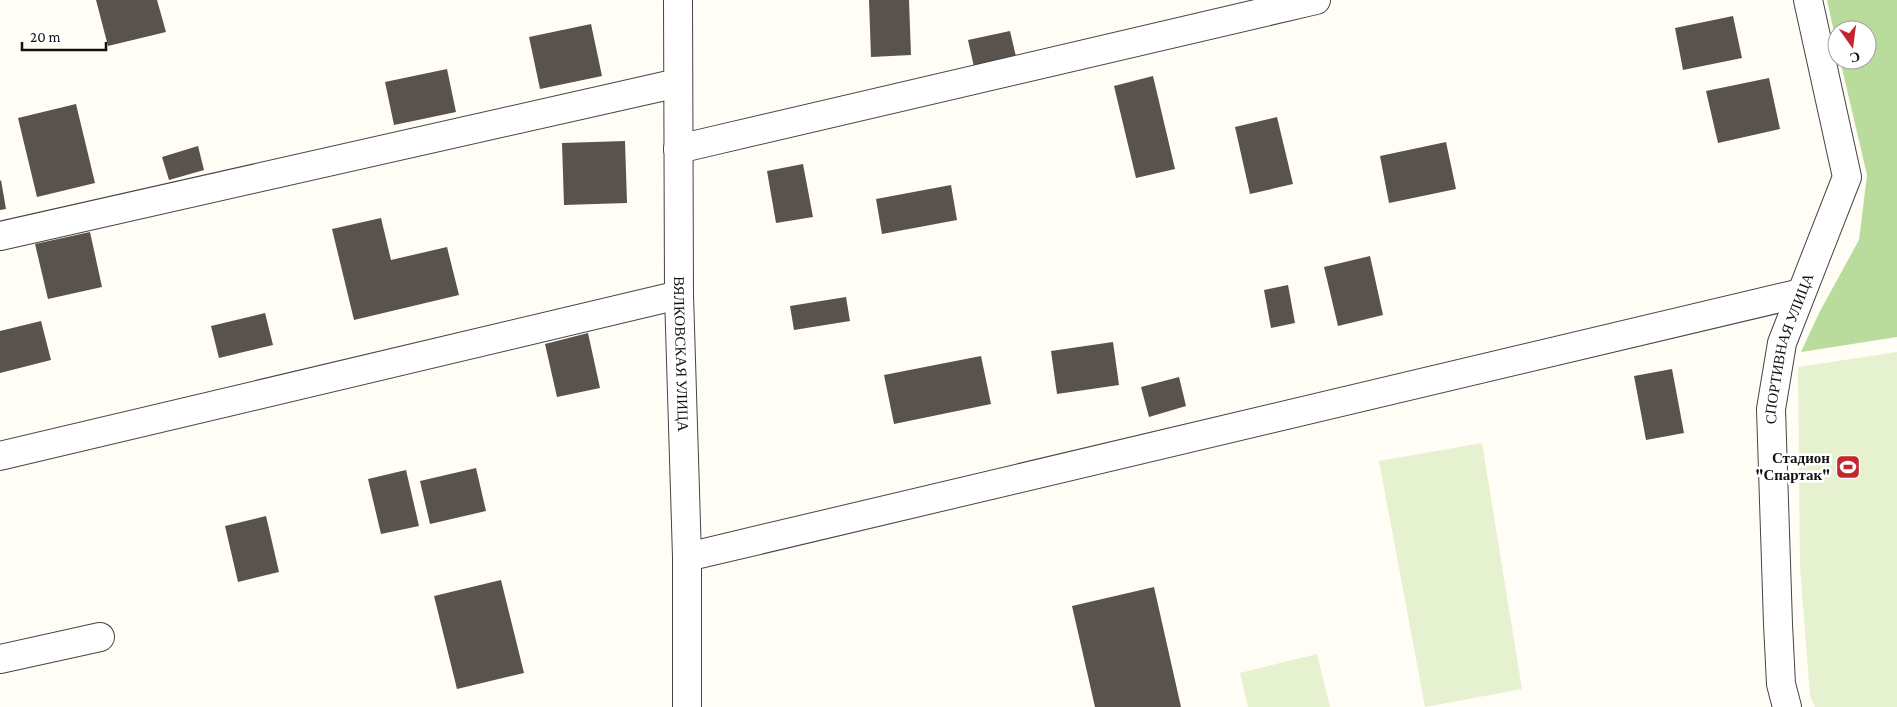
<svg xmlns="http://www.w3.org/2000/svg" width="1897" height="707" viewBox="0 0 1897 707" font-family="'Crimson Pro',serif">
<rect width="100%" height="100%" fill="#fffdf5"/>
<path fill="#b9dc9c" d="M1827,0H1897V337L1801,352L1819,313L1859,240L1867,175L1840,60H1867V30H1837V46Z"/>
<path fill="#e6f2cf" d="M1897,352V707H1815L1810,696L1800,566L1798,367Z
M1482,443L1522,689L1425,707L1379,461Z
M1317,654L1330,707H1248L1240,673Z"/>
<path fill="#5a524d" d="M96,0H157L166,32L108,46Z
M869,0H909L911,55L871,57Z
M1733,16L1742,58L1683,70L1675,28Z
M591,24L602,76L540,89L529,37Z
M1010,31L1018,65L976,76L968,40Z
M447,69L456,112L394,125L385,82Z
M1153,76L1175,169L1136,178L1114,86Z
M1769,78L1780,129L1718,143L1706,91Z
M76,104L95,183L37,197L18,118Z
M1277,117L1293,184L1250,194L1235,127Z
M625,141L627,203L564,205L562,143Z
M1446,142L1456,189L1389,203L1380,156Z
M198,146L204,170L169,180L162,157Z
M803,164L813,217L776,223L767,171Z
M1,180L6,209L0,210V181Z
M951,185L957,220L882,234L876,199Z
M381,218L391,260L447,247L459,295L354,320L332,229Z
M90,232L102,287L48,299L35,244Z
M1370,256L1383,315L1338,326L1324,267Z
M1288,285L1295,323L1271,328L1264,290Z
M846,297L850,321L794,330L790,306Z
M265,313L273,345L219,358L211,326Z
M41,321L51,360L0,373V331Z
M588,333L600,388L557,397L545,344Z
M1113,342L1119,385L1057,394L1051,351Z
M981,356L991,404L894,424L884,375Z
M1672,369L1684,433L1646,440L1634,376Z
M1179,377L1186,406L1149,417L1141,387Z
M476,468L486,511L430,524L420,481Z
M406,470L419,526L381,534L368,479Z
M266,516L279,572L238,582L225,526Z
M501,580L524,673L457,689L434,596Z
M1154,587L1181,707H1095L1072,606Z"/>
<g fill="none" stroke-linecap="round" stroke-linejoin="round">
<defs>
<g id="minor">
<path id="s1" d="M678,0L679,295L687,557V707"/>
<path d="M678,149L1316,0"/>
<path d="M0,236L678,83"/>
<path d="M0,456L679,295"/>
<path d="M687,557L1801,293"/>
<path d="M0,659L100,637"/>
<path id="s2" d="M1787,707L1781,684L1778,624L1771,409L1782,343L1847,177L1808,0"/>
</g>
</defs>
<use href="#minor" stroke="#444" stroke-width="30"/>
<use href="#minor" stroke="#fff" stroke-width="28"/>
</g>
<defs>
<symbol id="stadium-square" viewBox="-11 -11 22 22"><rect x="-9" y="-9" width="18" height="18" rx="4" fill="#c4262e" stroke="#fff"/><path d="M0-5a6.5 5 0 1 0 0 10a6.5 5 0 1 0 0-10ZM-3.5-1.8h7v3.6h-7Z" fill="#fff"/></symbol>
</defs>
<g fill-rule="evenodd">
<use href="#stadium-square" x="1834" y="453" width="28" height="28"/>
</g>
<g text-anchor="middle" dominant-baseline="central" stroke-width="5" stroke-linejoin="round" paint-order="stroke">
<g font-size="15" fill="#111" stroke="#fff">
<text stroke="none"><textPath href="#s2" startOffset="362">СПОРТИВНАЯ УЛИЦА</textPath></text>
<text stroke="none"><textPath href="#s1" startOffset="354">ВЯЛКОВСКАЯ УЛИЦА</textPath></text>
</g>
<g font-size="15" font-weight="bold" fill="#111" stroke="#fff" text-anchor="end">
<text x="1830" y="458">Стадион<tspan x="1830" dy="17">"Спартак"</tspan></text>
</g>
</g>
<g transform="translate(1852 45) rotate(166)"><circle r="24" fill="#ffffff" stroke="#a0a0a0"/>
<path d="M0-4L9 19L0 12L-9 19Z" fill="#c4262e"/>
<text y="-8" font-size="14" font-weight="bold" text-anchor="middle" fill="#111111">С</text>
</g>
<path d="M22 42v8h84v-8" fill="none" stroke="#111111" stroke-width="2.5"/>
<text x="30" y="42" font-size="15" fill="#111111" stroke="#ffffff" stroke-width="4" paint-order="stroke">20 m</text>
</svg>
